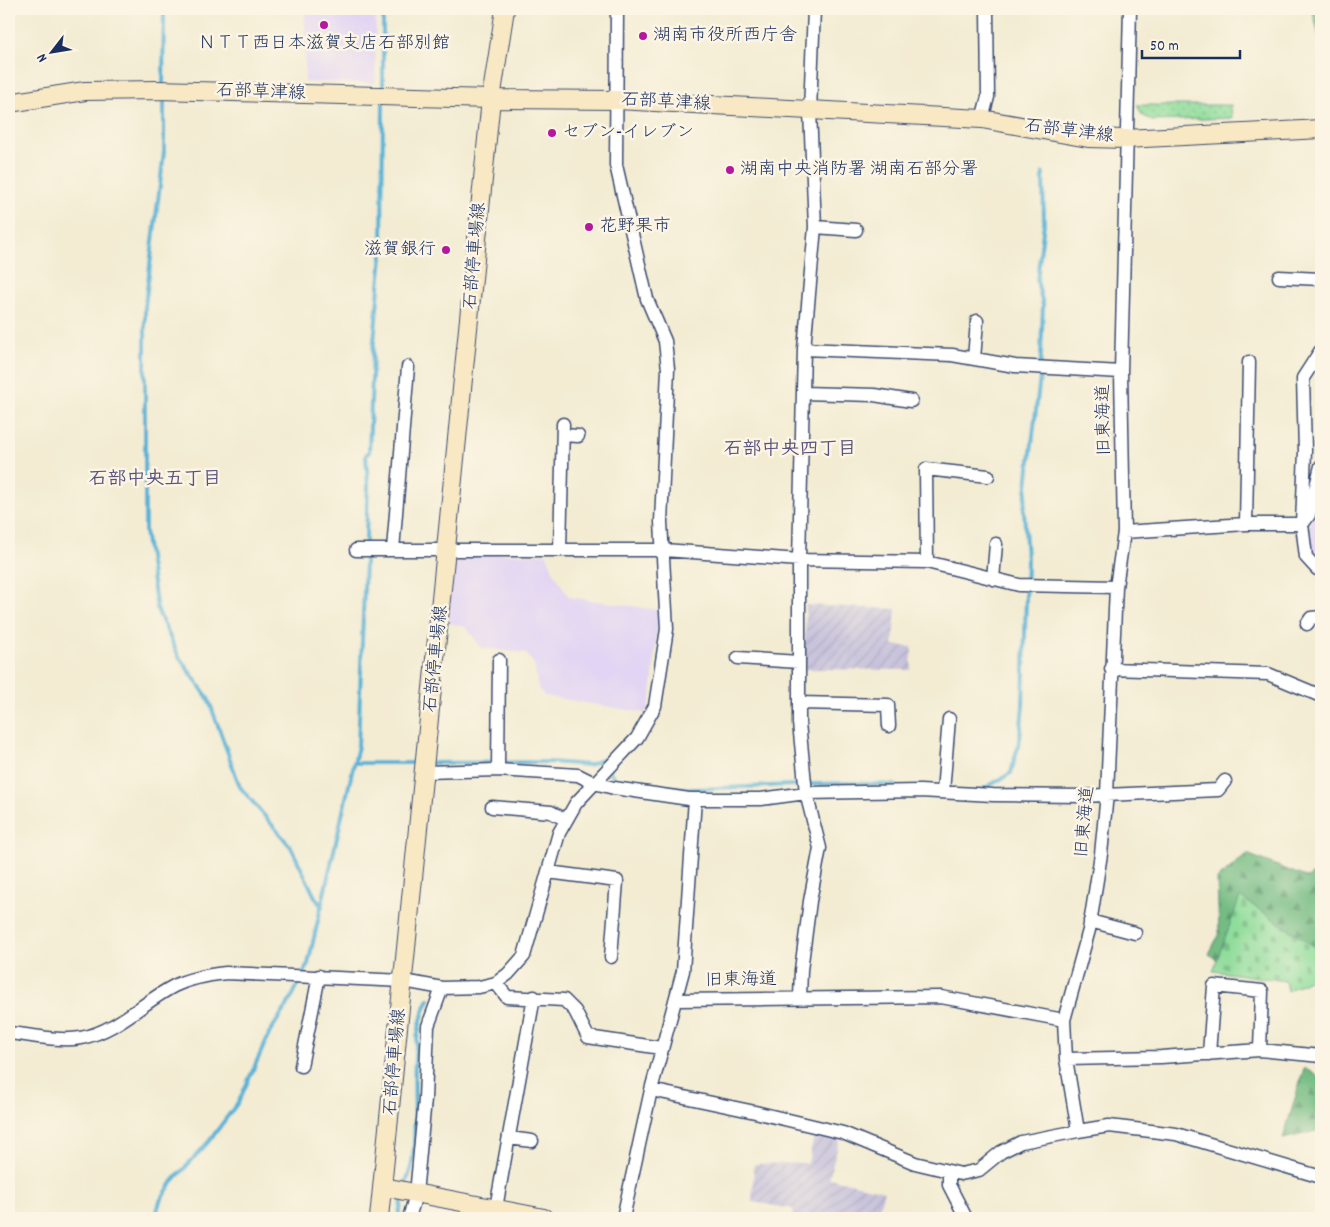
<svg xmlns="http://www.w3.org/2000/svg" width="1330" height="1227" viewBox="0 0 1330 1227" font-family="Dekko,'Klee One',sans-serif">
<defs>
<pattern id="industrial-furrows" width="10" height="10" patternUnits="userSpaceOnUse" patternTransform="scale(1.25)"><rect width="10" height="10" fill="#c5c0db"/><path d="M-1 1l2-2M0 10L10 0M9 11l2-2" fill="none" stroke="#a9a5be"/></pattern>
<pattern id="forest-firs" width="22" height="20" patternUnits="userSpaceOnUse" patternTransform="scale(1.25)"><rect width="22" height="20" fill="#74bc83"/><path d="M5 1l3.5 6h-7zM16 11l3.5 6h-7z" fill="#5e996e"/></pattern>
<pattern id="cemetery-stones" width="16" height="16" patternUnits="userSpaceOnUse" patternTransform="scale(1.25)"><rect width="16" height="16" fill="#90dd9b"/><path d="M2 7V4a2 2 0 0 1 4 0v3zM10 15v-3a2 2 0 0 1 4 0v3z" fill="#7cbe88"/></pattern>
<pattern id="park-dots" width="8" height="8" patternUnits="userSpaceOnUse" patternTransform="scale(1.25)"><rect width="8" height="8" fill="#90dd9b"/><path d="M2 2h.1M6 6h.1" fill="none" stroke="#7cbe88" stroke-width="1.8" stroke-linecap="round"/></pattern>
</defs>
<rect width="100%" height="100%" fill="#fcf5e5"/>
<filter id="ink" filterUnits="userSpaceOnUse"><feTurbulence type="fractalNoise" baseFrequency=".02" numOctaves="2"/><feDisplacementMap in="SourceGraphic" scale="10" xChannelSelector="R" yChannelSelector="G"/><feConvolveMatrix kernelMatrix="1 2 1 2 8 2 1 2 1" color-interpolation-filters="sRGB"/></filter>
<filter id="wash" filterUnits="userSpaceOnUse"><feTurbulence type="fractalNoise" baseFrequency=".0096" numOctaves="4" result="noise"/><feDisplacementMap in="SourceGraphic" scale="20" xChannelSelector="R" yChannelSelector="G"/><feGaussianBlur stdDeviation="1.12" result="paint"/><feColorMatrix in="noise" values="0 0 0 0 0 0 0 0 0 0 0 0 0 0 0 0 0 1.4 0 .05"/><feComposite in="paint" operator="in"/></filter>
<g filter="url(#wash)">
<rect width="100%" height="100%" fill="#f3ecd3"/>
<path fill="#e1d4f4" d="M305,9H376L375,83L305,82Z
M1321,489V566L1310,552L1308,529Z
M454,553L547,554L554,573L569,597L659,610L651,697L646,713L545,696L538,688L534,664L526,653L482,648L466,627L446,622Z"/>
<path fill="url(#industrial-furrows)" d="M806,605L896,609L893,645L912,647L911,670L804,669Z
M815,1132L840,1139L829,1178L884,1191L876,1218H791L794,1209L752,1202L754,1164L808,1163Z"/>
<path fill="url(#forest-firs)" stroke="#487670" d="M1312,9H1321V44Z
M1247,854L1308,878L1321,868V949L1219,962L1209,954L1219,934L1217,879Z
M1304,1068L1321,1078V1130L1283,1139Z"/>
<path fill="url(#cemetery-stones)" stroke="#56867c" d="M1240,897L1321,951L1315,977L1287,991L1285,981L1213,971Z"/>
<path fill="url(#park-dots)" stroke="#56867c" d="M1137,105H1231L1232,118L1152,121L1142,115Z"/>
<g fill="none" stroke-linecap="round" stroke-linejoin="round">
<path stroke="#59b2d6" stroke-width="4" d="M163,85L164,9
M383,91V9
M164,95V152L145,306V531L157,609L179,657L208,698L240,787L291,847L315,897L322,907
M355,763H419
M428,763L550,762L589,765L602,759L617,782L693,789L846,783L895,785
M982,790L1011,773L1020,738L1023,705L1027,560L1024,510L1040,377L1043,305L1037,281L1044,223L1043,173
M405,1186C407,1178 411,1171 412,1163C421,1109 404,1049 429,999
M155,1218L160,1201L173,1181L210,1140L239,1101L270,1032L292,997L308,964L358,746L368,484L366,455L369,452L373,352L382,255L383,101
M398,1218L403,1195"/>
</g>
</g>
<g filter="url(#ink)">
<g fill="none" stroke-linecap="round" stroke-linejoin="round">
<defs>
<path id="street" d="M982,119L988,97L987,9
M815,227L856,230
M1279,277L1321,279
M804,349L952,355L1015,366L1121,372
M1321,350L1303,378L1305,451L1302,524L1306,557L1317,569L1321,570
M974,359L977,321
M803,393L874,395L911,401
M563,435L578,436
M1304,522L1309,515L1321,466
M1246,524L1249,362
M1124,532L1246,524H1302
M356,550H664L799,560L927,562L1019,585L1116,587
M393,550L408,367
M560,550L563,424
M927,562L926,469L988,476
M993,579L996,544
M1307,624L1311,618L1321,617
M738,658L799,662
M1111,669L1268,674L1321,696
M799,703L888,705L889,726
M498,770L499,660
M425,772L498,770L578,775L594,783L614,788L689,799H761L806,793L920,791L993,795L1083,796L1218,790L1225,781
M943,792L949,719
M492,807L551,812L566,820
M548,872L617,881L611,957
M1090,921L1135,933
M496,983L507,997L564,1000L575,1011L588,1037L661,1048
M800,998L801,970L810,901L820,848L806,793L799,723V560L804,349L815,227L810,111L814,9
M675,1000L941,997L1064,1020
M9,1033C32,1035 58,1042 81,1038C117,1031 143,1002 174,986C190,978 208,975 226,973L404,981L442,988L479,987L496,983L508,974L524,956L559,833L576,803L637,738L655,706L667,629L661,522L668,369L665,341L647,299L616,165L617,9
M1209,1054L1214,986L1262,991L1260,1050
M1066,1059L1161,1057L1260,1050L1321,1056
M301,1066L319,976
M651,1090L755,1112L843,1133L915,1163L961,1174L979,1170L1001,1152L1021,1142L1078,1131L1066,1059L1064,1020L1089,930L1101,854L1107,794L1116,587L1124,532L1121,372L1130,9
M1078,1131L1109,1126L1176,1134L1321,1177
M509,1138L532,1141
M949,1172V1185L966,1218
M496,1208L534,997
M409,1218L416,1194L425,1099L428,1026L442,988
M623,1218L651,1090L683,971L695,799"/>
<path id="secondary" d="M9,103L85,91L157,90L491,99L616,100L982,119L1088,138L1125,139L1321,129
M384,1187L544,1218
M379,1218L491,99L505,9"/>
</defs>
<use href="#street" stroke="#3b4b70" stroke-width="15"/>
<use href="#secondary" stroke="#3b4b70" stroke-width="20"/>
<use href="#street" stroke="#fff" stroke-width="12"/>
<use href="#secondary" stroke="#f8e8c3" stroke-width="18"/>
</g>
</g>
<g fill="#b5179e" stroke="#fcf5e5" stroke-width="2">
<circle cx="324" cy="25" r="5"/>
<circle cx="643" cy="36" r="5"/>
<circle cx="552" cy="133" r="5"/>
<circle cx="730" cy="170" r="5"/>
<circle cx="589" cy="227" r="5"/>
<circle cx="446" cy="250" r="5"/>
</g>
<g text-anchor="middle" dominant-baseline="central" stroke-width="5" stroke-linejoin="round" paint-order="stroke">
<g font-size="18" fill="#1b2f5e" stroke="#fcf5e5" text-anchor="start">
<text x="653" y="36">湖南市役所西庁舎</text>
<text x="324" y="44" text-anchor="middle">ＮＴＴ西日本滋賀支店石部別館</text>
<text x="562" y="133">セブン-イレブン</text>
<text x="740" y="170">湖南中央消防署 湖南石部分署</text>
<text x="599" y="227">花野果市</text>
<text x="436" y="250" text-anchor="end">滋賀銀行</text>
</g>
<g font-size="18" fill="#1b2f5e" stroke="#fcf5e5">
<text transform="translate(261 93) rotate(2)">石部草津線</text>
<text transform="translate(666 103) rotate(3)">石部草津線</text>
<text transform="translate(1069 132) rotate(7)">石部草津線</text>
<text transform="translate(476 256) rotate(-85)">石部停車場線</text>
<text transform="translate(1105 420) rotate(-91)">旧東海道</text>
<text transform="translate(437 659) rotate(-84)">石部停車場線</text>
<text transform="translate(1086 822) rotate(-85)">旧東海道</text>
<text transform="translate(741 981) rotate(-1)">旧東海道</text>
<text transform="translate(396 1062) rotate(-85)">石部停車場線</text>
</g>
<g font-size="19" font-weight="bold" fill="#58527c" stroke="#fcf5e5">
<text x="790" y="450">石部中央四丁目</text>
<text x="155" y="480">石部中央五丁目</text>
</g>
</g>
<rect width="1330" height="1227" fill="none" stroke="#fcf5e5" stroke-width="30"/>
<g transform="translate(52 52) rotate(239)" stroke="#fcf5e5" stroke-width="4" paint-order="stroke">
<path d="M0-4L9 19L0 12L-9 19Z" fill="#1b2f5e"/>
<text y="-8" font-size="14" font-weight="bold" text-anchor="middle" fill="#1b2f5e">N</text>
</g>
<path d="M1142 50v8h98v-8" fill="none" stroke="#1b2f5e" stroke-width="2.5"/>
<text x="1150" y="50" font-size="15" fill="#1b2f5e" stroke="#fcf5e5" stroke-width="4" paint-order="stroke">50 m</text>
</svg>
